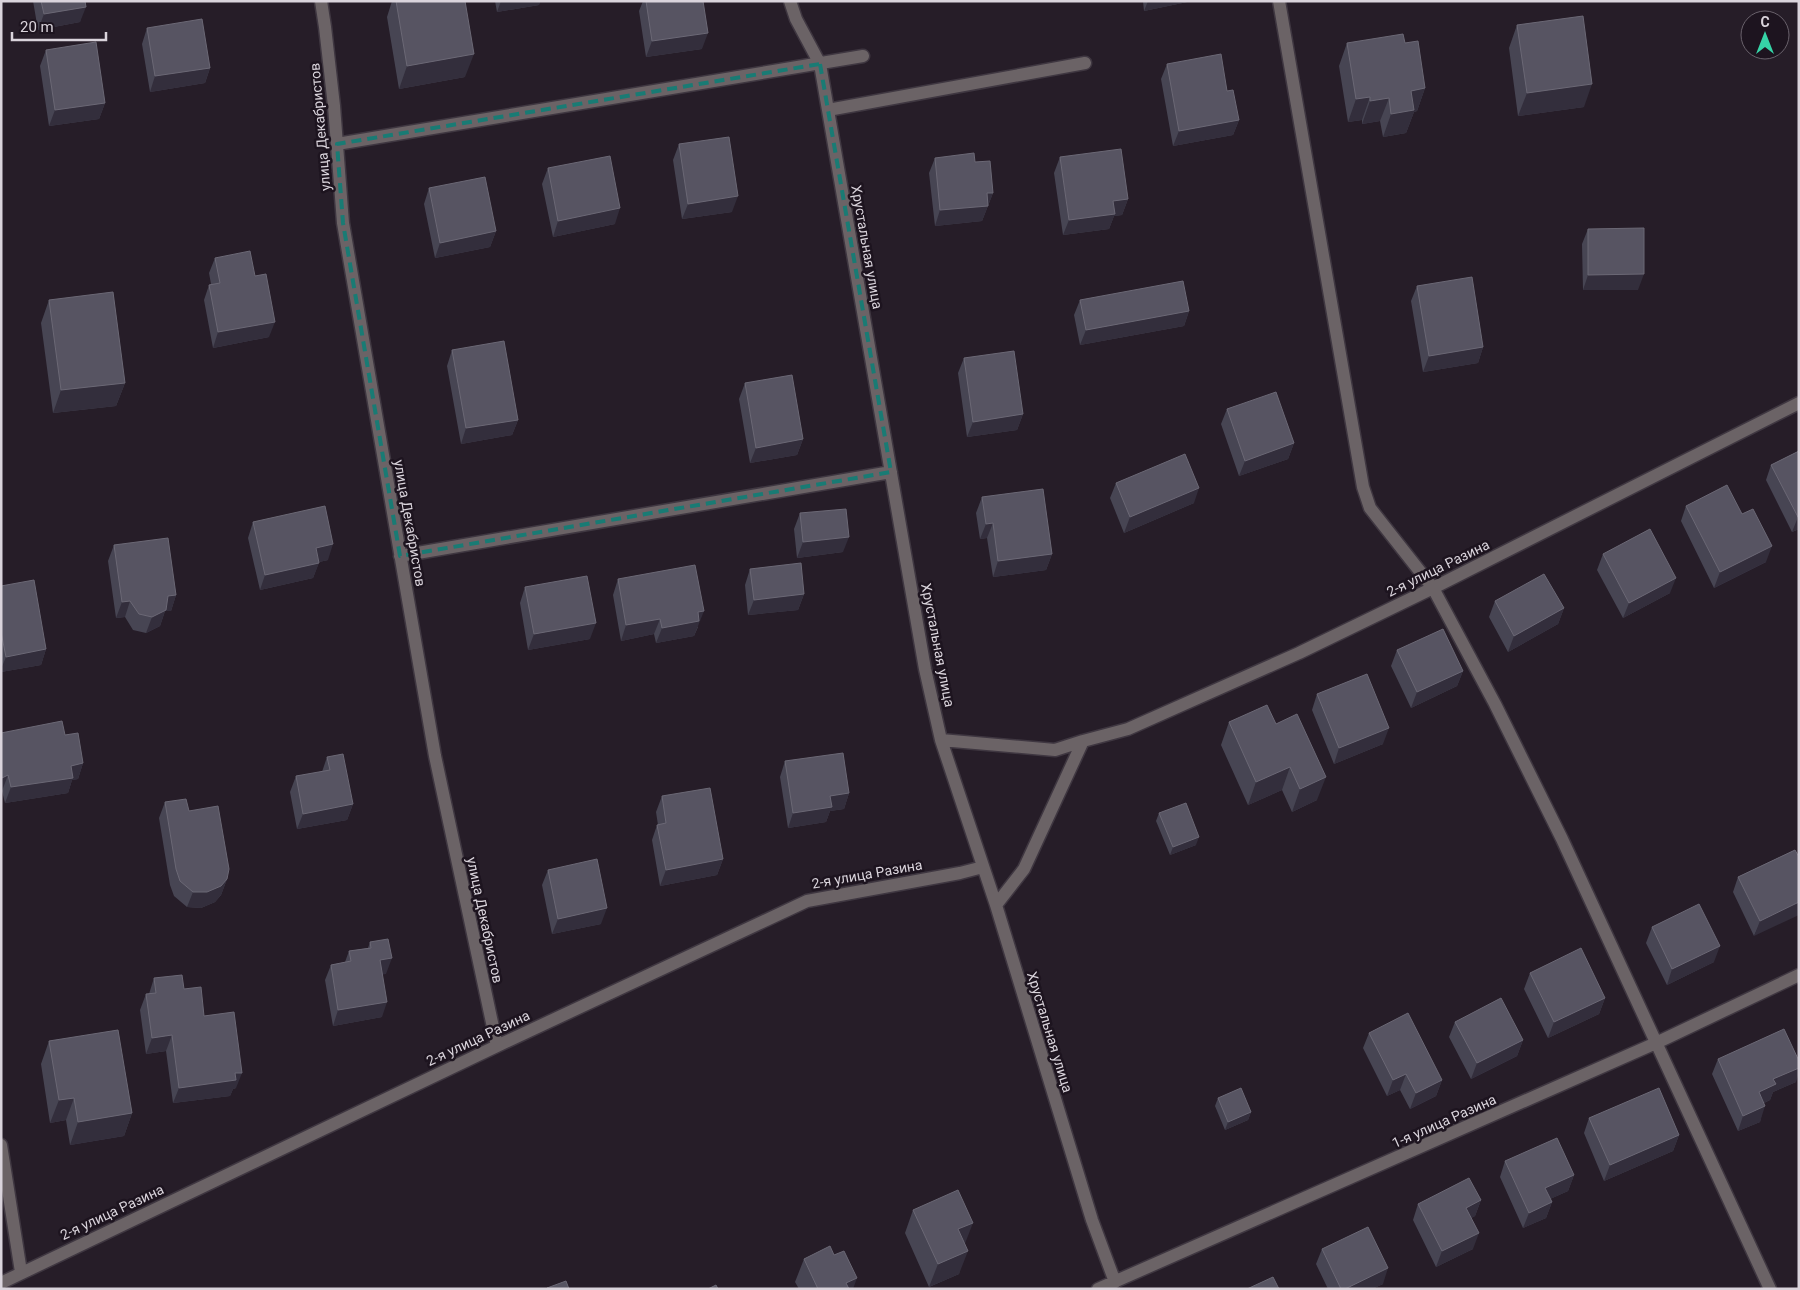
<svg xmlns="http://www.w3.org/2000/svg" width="1800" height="1290" viewBox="0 0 1800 1290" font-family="Roboto,sans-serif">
<rect width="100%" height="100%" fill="#261d28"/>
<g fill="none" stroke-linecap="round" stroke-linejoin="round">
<defs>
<path id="minor" d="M321,1L325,27L334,106L343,223L435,756L497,1046
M790,1L796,19L820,64L925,669L941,740L996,905L1092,1220L1115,1282
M1279,1L1363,487L1370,508L1433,588L1495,704L1562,839L1770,1289
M828,110L1085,63
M337,144L863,56
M400,556L891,472
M941,740L1055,750L1083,741L1128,729L1299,653L1433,588L1799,403
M996,905L1024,869L1083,741
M1,1145L21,1272
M1,1283L497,1046L807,901L960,873L983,867
M1098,1289L1656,1043L1799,975"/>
</defs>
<use href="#minor" stroke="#3f3741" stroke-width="15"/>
<use href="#minor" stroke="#6b6366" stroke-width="12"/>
</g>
<path fill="#474553" d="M33,1H85L80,22L38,30Z
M392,1H465V77L399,89L387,17Z
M495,1H540L539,5L497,12Z
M643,1H703L702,49L646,57L639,11Z
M1143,1H1192L1144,11Z
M1517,25L1584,107L1518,116L1509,48Z
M147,28L210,68L205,83L150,92L142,44Z
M1347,43H1405L1425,88L1417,111L1414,112L1406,133L1383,137L1380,121L1362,124V120L1348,122L1339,66Z
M46,50L105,103L99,119L49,126L40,66Z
M1167,64L1227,91L1239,120L1233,135L1173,146L1161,79Z
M679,144L732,212L682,219L673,160Z
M1060,157L1128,199L1122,215L1114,216L1109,229L1063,235L1054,173Z
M935,158L975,162L993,193L982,221L935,226L929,173Z
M548,168L615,224L553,237L542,184Z
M429,188L496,231L490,247L435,258L424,204Z
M1588,229L1638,290H1583L1582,244Z
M215,258L255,276L269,337L213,348L204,300L209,285L211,284L209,273Z
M1417,286L1483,347L1478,363L1423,372L1411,301Z
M49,300L125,383L116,406L53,413L41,323Z
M1080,300L1189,311L1184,326L1080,345L1074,315Z
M452,350L518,420L512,435L461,444L447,366Z
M964,358L1023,414L1017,430L967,437L958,373Z
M745,383L803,439L797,455L750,463L739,399Z
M1227,409L1294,443L1288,459L1239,476L1221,424Z
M1799,451V529L1792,532L1766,480L1771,465Z
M1116,483L1194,503L1124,533L1110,498Z
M982,497L1052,554L1046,570L993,577L987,538L980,539L976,513Z
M1686,506L1742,514L1766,562L1714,588L1681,521Z
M800,513L843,552L797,558L794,529Z
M253,522L328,560L319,562L313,578L260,590L248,538Z
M114,545L176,595L171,611H165L160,626L146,633L133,630L125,617L116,618L108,561Z
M1603,554L1670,593L1623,618L1597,570Z
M750,569L804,594L798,610L748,615L745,585Z
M618,579L698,627L694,636L656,643L654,634L621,641L613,595Z
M1,586L46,649L41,665L1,672Z
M525,587L590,639L528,650L520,603Z
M1495,601L1564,608L1558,624L1508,652L1489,617Z
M1397,650L1463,671L1457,686L1411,708L1391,666Z
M1317,694L1383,744L1334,764L1312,710Z
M1229,722L1276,724L1317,800L1292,812L1282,790L1248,805L1221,745Z
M1,733L65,735L83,763L78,779L72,780L68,793L5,803L2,791H1Z
M327,757L353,804L347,820L297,829L290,792L296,776L322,772Z
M785,761L849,793L844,809L830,811L826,822L788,828L780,777Z
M662,796L723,859L717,875L660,886L652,840L657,825H658L656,812Z
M165,802L189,811L227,879L221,895L215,902L201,908L187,907L174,896L170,885L159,818Z
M1159,813L1196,845L1170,855L1156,821Z
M1795,850L1754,936L1733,892L1738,877Z
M548,870L601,924L552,934L542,885Z
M1652,927L1714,962L1667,985L1646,943Z
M370,942L386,974H382V1017L333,1026L325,980L331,965L345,962L349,951L368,948Z
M1530,973L1605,998L1599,1014L1548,1038L1524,989Z
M154,978L184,989L204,1016L236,1088L233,1089L230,1096L173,1103L166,1051L146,1054L140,1010L146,994H149Z
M1455,1022L1523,1040L1517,1056L1471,1079L1449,1037Z
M1369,1033L1442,1080L1436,1096L1410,1109L1400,1090L1387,1096L1363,1048Z
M49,1041L132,1113L124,1136L70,1145L66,1120L50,1123L41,1064Z
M1718,1059L1796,1082L1773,1092L1770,1100L1764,1103L1760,1122L1738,1131L1712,1074Z
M1218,1098L1251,1112L1248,1120L1225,1130L1215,1106Z
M1589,1118L1679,1135L1673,1151L1604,1181L1584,1133Z
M1505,1161L1574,1175L1568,1191L1550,1199L1552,1202L1546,1218L1523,1228L1500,1177Z
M1481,1200L1475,1216L1471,1218L1473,1249L1436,1267L1413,1220L1418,1204Z
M913,1210L965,1244L959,1274L929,1287L905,1233Z
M1322,1249L1383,1284L1372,1289H1328L1316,1264Z
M834,1255L853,1289H799L795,1282L804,1259Z"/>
<path fill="#332e3c" d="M501,1H540L539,5L497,12Z
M1148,1H1192L1144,11Z
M86,7L80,22L38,30L44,14Z
M708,33L702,49L646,57L652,41Z
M474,54L465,77L399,89L407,66Z
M210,68L205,83L150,92L155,76Z
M1592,84L1584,107L1518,116L1527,93Z
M1425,88L1417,111L1414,112L1406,133L1383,137L1391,114L1411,91Z
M1370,97L1362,120L1348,122L1356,99Z
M1389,98L1380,121L1362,124L1370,101Z
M105,103L99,119L49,126L55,110Z
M1239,120L1233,135L1173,146L1179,131Z
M987,193H993L982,221L935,226L940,210Z
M738,196L732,212L682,219L688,204Z
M1128,199L1122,215L1114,216L1109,229L1063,235L1069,220L1113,201Z
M620,208L615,224L553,237L558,221Z
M496,231L490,247L435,258L440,243Z
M1644,274L1638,290H1583L1588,275Z
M1189,311L1184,326L1080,345L1086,330Z
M275,322L269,337L213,348L218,332Z
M1483,347L1478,363L1423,372L1429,356Z
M125,383L116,406L53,413L61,390Z
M1023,414L1017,430L967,437L973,422Z
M518,420L512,435L461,444L466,428Z
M803,439L797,455L750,463L756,448Z
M1294,443L1288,459L1239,476L1245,461Z
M1199,488L1194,503L1124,533L1130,517Z
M1799,516V529L1792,532L1798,517Z
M993,523L987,538L980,539L986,524Z
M849,537L843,552L797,558L803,542Z
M333,544L328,560L310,564L316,548Z
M1772,546L1766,562L1714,588L1720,572Z
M1052,554L1046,570L993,577L998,561Z
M319,563L313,578L260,590L265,575Z
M1676,578L1670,593L1623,618L1629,603Z
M804,594L798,610L748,615L754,600Z
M176,595L171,611H165L160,626L146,633L152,617L168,596Z
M130,601L125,617L116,618L122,602Z
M1564,608L1558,624L1508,652L1514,636Z
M704,611L694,636L656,643L662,628L698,612Z
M660,619L654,634L621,641L626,625Z
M596,623L590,639L528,650L534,634Z
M46,649L41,665L1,672V669L6,657Z
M1463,671L1457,686L1411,708L1417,692Z
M1389,728L1383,744L1334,764L1339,748Z
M83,763L78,779L72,780L68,793L5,803L11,787L71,766Z
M1290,767L1282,790L1248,805L1256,782Z
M8,775L2,791H1L2,778Z
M1326,777L1317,800L1292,812L1300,789Z
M849,793L844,809L830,811L826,822L788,828L793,813L830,796Z
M353,804L347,820L297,829L303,814Z
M1199,837L1196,845L1170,855L1173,847Z
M723,859L717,875L660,886L666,870Z
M227,879L221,895L215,902L201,908L187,907L193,892Z
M1799,902V915L1754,936L1760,921Z
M607,908L601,924L552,934L558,919Z
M1720,946L1714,962L1667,985L1672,969Z
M392,958L386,974L374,976L380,960Z
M1605,998L1599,1014L1548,1038L1554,1022Z
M387,1002L382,1017L333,1026L338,1010Z
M172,1035L166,1051L146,1054L152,1038Z
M1523,1040L1517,1056L1471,1079L1477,1063Z
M1799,1068V1073L1796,1082L1773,1092L1770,1100L1753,1108L1759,1092L1773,1079Z
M235,1073H242L236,1088L233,1089L230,1096L173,1103L179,1088Z
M1406,1074L1400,1090L1387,1096L1393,1080Z
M1442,1080L1436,1096L1410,1109L1416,1093Z
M74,1098L66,1120L50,1123L59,1100Z
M1765,1106L1760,1122L1738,1131L1743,1116Z
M1251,1112L1248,1120L1225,1130L1228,1122Z
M132,1113L124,1136L70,1145L78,1122Z
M1679,1135L1673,1151L1604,1181L1610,1165Z
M1574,1175L1568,1191L1539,1204L1545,1188Z
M1481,1200L1475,1216L1461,1223L1466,1208Z
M1552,1202L1546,1218L1523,1228L1529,1213Z
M973,1223L964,1246L958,1229Z
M1479,1233L1473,1249L1436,1267L1442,1251Z
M968,1251L959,1274L929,1287L938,1264Z
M1388,1268L1383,1284L1372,1289H1345Z
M857,1278L853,1289H844L846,1283Z"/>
<path fill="#575462" stroke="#6b6875" d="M41,1H85L86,7L44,14Z
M396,1H465L474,54L407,66Z
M646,1H703L708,33L652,41Z
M1583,16L1592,84L1527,93L1517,25Z
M202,19L210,68L155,76L147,28Z
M1403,34L1405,43L1418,41L1425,88L1411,91L1414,110L1391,114L1389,98L1370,101V97L1356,99L1347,43Z
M96,42L105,103L55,110L46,50Z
M1221,54L1227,91L1233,90L1239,120L1179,131L1167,64Z
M729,137L738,196L688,204L679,144Z
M1121,149L1128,199L1113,201L1115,214L1069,220L1060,157Z
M974,153L975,162L990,161L993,193H987L988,206L940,210L935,158Z
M610,156L620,208L558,221L548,168Z
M485,177L496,231L440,243L429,188Z
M1644,228V274L1588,275V229Z
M250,251L255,276L266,274L275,322L218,332L209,285L220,283L215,258Z
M1472,277L1483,347L1429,356L1417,286Z
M1183,281L1189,311L1086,330L1080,300Z
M113,292L125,383L61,390L49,300Z
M504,341L518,420L466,428L452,350Z
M1014,351L1023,414L973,422L964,358Z
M792,375L803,439L756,448L745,383Z
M1276,392L1294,443L1245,461L1227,409Z
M1799,451V516L1798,517L1771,465Z
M1185,454L1199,488L1130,517L1116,483Z
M1727,485L1742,514L1753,509L1772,546L1720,572L1686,506Z
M1043,489L1052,554L998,561L993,523L986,524L982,497Z
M325,506L333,544L316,548L319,563L265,575L253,522Z
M846,509L849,537L803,542L800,513Z
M1650,529L1676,578L1629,603L1603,554Z
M168,538L176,595L168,596L166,610L152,617L139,614L130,601L122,602L114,545Z
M801,563L804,594L754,600L750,569Z
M695,565L704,611L698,612L699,621L662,628L660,619L626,625L618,579Z
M1544,574L1564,608L1514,636L1495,601Z
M587,576L596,623L534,634L525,587Z
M34,580L46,649L6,657L1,632V586Z
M1443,629L1463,671L1417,692L1397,650Z
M1367,674L1389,728L1339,748L1317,694Z
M1267,705L1276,724L1297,714L1326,777L1300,789L1290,767L1256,782L1229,722Z
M62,721L65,735L78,733L83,763L71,766L73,778L11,787L8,775L2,778L1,774V733Z
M843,753L849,793L830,796L832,807L793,813L785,761Z
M343,754L353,804L303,814L296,776L330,770L327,757Z
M710,788L723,859L666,870L657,825L666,823L662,796Z
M186,799L189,811L218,806L229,869L227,879L221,886L207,892H193L180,881L176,869L165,802Z
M1186,803L1199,837L1173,847L1159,813Z
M1795,850L1799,857V902L1760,921L1738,877Z
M597,859L607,908L558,919L548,870Z
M1699,904L1720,946L1672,969L1652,927Z
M388,939L392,958L380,960L387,1002L338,1010L331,965L351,961L349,951L371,948L370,942Z
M1581,948L1605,998L1554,1022L1530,973Z
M182,975L184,989L201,987L204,1016L234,1012L242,1073H235L236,1080L179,1088L172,1035L152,1038L146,994L156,993L154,978Z
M1501,998L1523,1040L1477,1063L1455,1022Z
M1408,1013L1442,1080L1416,1093L1406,1074L1393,1080L1369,1033Z
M1784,1029L1799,1061V1068L1773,1079L1776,1084L1759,1092L1765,1106L1743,1116L1718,1059Z
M118,1030L132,1113L78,1122L74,1098L59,1100L49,1041Z
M1241,1088L1251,1112L1228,1122L1218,1098Z
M1659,1088L1679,1135L1610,1165L1589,1118Z
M1557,1138L1574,1175L1545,1188L1552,1202L1529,1213L1505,1161Z
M1469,1178L1481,1200L1466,1208L1479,1233L1442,1251L1418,1204Z
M958,1190L973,1223L958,1229L968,1251L938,1264L913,1210Z
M1368,1227L1388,1268L1345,1289H1341L1322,1249Z
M830,1246L834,1255L844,1251L857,1278L846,1283L849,1289H818L804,1259Z
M1273,1277L1279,1289H1247Z
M566,1281L569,1289L547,1288Z
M716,1285L718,1289H708Z"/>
<path fill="none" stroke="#197b74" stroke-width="4" stroke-dasharray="10 6" stroke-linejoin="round" d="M820,64L891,472L400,556L343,223L337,144Z"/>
<g text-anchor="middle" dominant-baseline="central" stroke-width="5" stroke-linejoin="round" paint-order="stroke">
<g font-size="14" fill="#dad4dc" stroke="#1d141f">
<text transform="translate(320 127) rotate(-95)">улица Декабристов</text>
<text transform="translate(867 247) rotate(80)">Хрустальная улица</text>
<text transform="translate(410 523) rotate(80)">улица Декабристов</text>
<text transform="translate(1438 568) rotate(-26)">2-я улица Разина</text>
<text transform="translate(938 645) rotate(79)">Хрустальная улица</text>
<text transform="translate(867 874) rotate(-10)">2-я улица Разина</text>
<text transform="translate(485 920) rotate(78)">улица Декабристов</text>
<text transform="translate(1050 1032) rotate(73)">Хрустальная улица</text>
<text transform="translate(478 1038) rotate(-25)">2-я улица Разина</text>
<text transform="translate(1444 1121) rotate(-24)">1-я улица Разина</text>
<text transform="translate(112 1212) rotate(-25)">2-я улица Разина</text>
</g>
</g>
<rect width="1800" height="1290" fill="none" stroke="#dad4dc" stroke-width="5"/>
<g transform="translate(1765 35)"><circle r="24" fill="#1d141f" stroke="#69616b"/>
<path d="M0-4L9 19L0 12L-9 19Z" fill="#36d4a7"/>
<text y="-8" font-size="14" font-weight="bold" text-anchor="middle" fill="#dad4dc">С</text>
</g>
<path d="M12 32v8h94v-8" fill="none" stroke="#dad4dc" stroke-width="2.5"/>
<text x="20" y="32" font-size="15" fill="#dad4dc" stroke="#1d141f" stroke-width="4" paint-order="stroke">20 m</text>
</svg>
